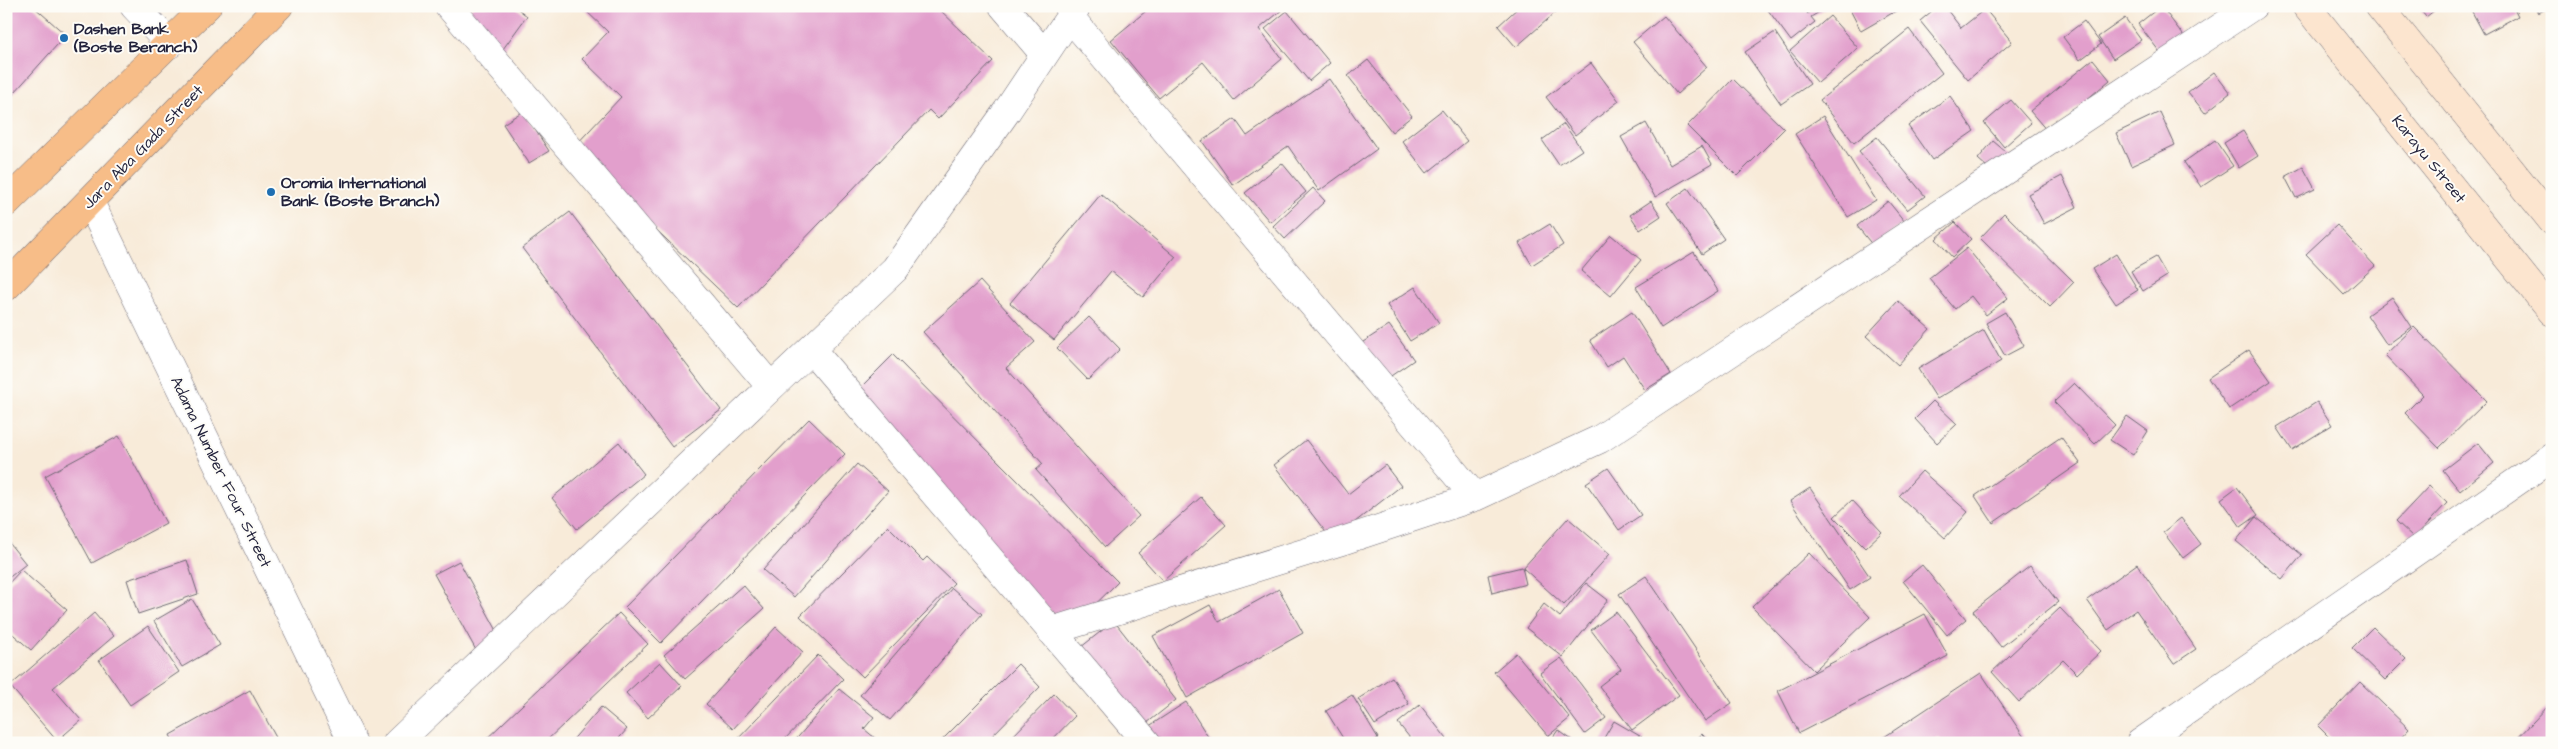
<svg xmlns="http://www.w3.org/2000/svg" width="2558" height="749" viewBox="0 0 2558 749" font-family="'Architects Daughter',sans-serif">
<rect width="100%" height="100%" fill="#fdfcf7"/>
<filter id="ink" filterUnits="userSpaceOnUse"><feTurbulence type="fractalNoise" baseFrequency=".02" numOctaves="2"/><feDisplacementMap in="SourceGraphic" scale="10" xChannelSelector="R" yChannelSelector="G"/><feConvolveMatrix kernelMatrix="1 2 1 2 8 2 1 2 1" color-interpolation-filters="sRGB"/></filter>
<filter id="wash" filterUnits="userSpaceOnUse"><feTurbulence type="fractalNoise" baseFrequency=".0096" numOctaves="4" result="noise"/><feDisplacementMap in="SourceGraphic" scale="20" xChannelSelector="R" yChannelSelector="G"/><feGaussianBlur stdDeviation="1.12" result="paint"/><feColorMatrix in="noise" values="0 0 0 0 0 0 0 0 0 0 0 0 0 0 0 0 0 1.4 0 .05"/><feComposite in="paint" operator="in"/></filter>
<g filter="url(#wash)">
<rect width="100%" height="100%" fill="#f8ebd9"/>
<g id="blocks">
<path fill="#e29fcc" d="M6,6H33L66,35L6,102Z
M473,6H514L527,16L495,60L455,30Z
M581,6H936L993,61L938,119L929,110L738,308L572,149L621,97L582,59L608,32Z
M1152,6H1281L1283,9L1259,29L1282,59L1234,100L1203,62L1159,98L1111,40Z
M1520,6H1563L1516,47L1498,26Z
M1765,6H1802L1808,14L1804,6H1829L1811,17L1815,22L1791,41Z
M1848,6H1900L1901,8L1861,31Z
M1938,6H1944L1961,28L1985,9L2012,42L1968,80L1920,21Z
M2161,6L2193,48L2170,65L2138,24Z
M2417,6H2440L2426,17Z
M2473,6H2513L2518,16L2484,34L2470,8Z
M2534,6H2552L2538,13Z
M1287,11L1330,63L1309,81L1265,29Z
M1664,16L1707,67L1677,94L1633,42Z
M1830,16L1858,48L1818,83L1790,51Z
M2125,18L2141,40L2113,59L2098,37Z
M2084,21L2101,44L2080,60L2063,37Z
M1909,29L1942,73L1854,143L1820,100Z
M1775,32L1810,84L1781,104L1745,52Z
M2093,59L2110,80L2048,132L2030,111Z
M1368,60L1412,116L1392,132L1348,76Z
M1591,63L1619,101L1575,135L1546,97Z
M2214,72L2230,93L2205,113L2188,92Z
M1329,79L1377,149L1319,191L1288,146L1233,185L1202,141L1235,119L1247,136Z
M1733,79L1784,129L1737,176L1687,126Z
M1950,96L1974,131L1932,160L1908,126Z
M2011,100L2031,123L2004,147L1984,123Z
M1442,110L1467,141L1427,173L1402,141Z
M523,111L549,151L529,163L503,124Z
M2160,112L2175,145L2131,166L2116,133Z
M1823,116L1876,200L1848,217L1795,134Z
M1646,123L1670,165L1702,146L1712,164L1655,197L1621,137Z
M1564,124L1582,150L1559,165L1542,140Z
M2243,131L2258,156L2239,168L2224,143Z
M1877,137L1925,196L1907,210L1859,151Z
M2215,140L2233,166L2201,187L2184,162Z
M1993,141L2012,157L1996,175L1978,159Z
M1282,163L1306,192L1270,222L1245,193Z
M2303,167L2315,189L2296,198L2285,177Z
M2062,176L2077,207L2044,224L2028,194Z
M1313,188L1325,201L1285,239L1273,226Z
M1688,188L1724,239L1702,254L1667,203Z
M1101,194L1176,257L1143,297L1111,271L1054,340L1010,303Z
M1651,201L1661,216L1640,230L1630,215Z
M1888,201L1905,222L1874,247L1857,226Z
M570,212L721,410L672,447L522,248Z
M2004,213L2074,282L2050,307L1980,238Z
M1955,222L1971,239L1952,257L1936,239Z
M1550,224L1563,245L1532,265L1519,243Z
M2337,225L2375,266L2344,294L2306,254Z
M1611,235L1641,260L1611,296L1581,271Z
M1967,248L2008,298L1986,315L1971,296L1955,309L1929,278Z
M1694,252L1718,291L1661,328L1636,287Z
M2116,254L2138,290L2116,304L2092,269Z
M2156,257L2167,276L2143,291L2131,271Z
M980,281L1035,342L1006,368L1139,516L1105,547L1036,470L1043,464L923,332Z
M1415,287L1439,323L1410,341L1387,305Z
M2392,297L2412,327L2387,345L2367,315Z
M1898,301L1930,329L1898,365L1866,336Z
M1632,312L1671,374L1645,390L1623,356L1607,367L1590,340Z
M2005,312L2024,346L2005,356L1986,323Z
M1089,317L1120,349L1088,380L1057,348Z
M1389,325L1414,360L1385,380L1360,344Z
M2414,327L2487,401L2439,448L2405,413L2423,395L2385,355Z
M1984,330L2001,361L1937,399L1918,369Z
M2249,350L2271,381L2229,409L2208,378Z
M893,355L1118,582L1069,630L845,403Z
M2074,383L2115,425L2095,444L2054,402Z
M1933,401L1957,424L1937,443L1915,419Z
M2317,402L2332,425L2292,450L2277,427Z
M2127,416L2148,431L2133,455L2110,440Z
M809,419L845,454L661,643L625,607Z
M119,436L166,523L92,563L45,476Z
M2061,437L2080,463L1993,523L1975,496Z
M1306,440L1348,494L1385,465L1401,486L1332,540L1274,465Z
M619,442L644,474L577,529L552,498Z
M2478,443L2494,463L2460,491L2443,470Z
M857,464L888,491L794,597L763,570Z
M1608,468L1641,515L1619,530L1586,483Z
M1922,471L1968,512L1945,538L1899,496Z
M2429,486L2447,503L2414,538L2396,521Z
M2237,487L2258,515L2241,527L2221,499Z
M1810,488L1870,577L1850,590L1790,501Z
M1201,497L1226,525L1163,581L1138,553Z
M1852,500L1882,532L1865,548L1834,517Z
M2256,517L2302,555L2282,579L2236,541Z
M1568,518L1610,554L1564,605L1523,568Z
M2181,518L2201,544L2183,558L2163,532Z
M888,526L923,561L927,557L954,583L863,677L800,616Z
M6,539L26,564L6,580Z
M1809,553L1870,617L1814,671L1752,607Z
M187,560L198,594L138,614L127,580Z
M459,561L501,638L477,652L434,574Z
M2137,564L2196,649L2174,664L2136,610L2108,630L2087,600Z
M1922,565L1966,619L1947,635L1903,581Z
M2030,566L2058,602L2001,647L1973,611Z
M1522,567L1526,584L1492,593L1488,575Z
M21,570L67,610L31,650L6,628V586Z
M1646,576L1732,703L1705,721L1619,594Z
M1586,583L1608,600L1563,657L1526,628L1544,604L1560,617Z
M743,585L764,609L685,679L664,655Z
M952,588L982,614L890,720L860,695Z
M1279,589L1303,633L1187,698L1153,636L1210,605L1219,622Z
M192,599L220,645L182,667L154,621Z
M2060,608L2101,651L2077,674L2063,660L2019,702L1992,672Z
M1616,612L1679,695L1632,730L1599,686L1621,669L1591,630Z
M94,613L114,636L53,688L81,720L57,741L10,686Z
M619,613L648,644L544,743H482Z
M1925,614L1948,656L1799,733L1778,691Z
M1114,621L1176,700L1132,735L1071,655Z
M148,626L179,672L130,705L99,660Z
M776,627L803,652L733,729L706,704Z
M2373,627L2406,659L2385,680L2352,648Z
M1516,653L1570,718L1548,736L1494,672Z
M818,655L843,679L781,743H739L736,741Z
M1561,658L1606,718L1585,734L1540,673Z
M660,662L682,686L648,718L626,693Z
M1018,664L1040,687L985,743H939Z
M1981,673L2028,743H1942L1939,738L1932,743H1875Z
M1392,677L1409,704L1375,725L1358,699Z
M2360,682L2409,729L2396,743H2335L2318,726Z
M839,689L874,717L864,729L881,743H793Z
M250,690L279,743H174L170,735Z
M1054,694L1075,716L1049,743H1006Z
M1352,695L1378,738L1371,743H1346L1326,711Z
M1186,702L1212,743H1142L1137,734Z
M2552,702V743H2513Z
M1420,705L1447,739L1442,743H1414L1398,723Z
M601,707L627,729L615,743H570Z
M1614,721L1645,739L1643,743H1601Z
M1558,730L1576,743H1549Z
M1702,734L1710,743H1692Z"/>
</g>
</g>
<g filter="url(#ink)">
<use href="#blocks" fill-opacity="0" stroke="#6d6872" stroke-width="1"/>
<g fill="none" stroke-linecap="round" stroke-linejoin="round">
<defs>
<path id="minor" d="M134,6L170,44
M449,6L771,387
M1003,6L1044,54
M1070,17L1475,497
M811,349L1147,743
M1051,631L1342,541L1475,497L1600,439L2253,6
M397,743L895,269L1007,111L1077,6"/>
<path id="tertiary" d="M90,202L353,743
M2140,743L2552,457"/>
<path id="secondary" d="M2306,6L2552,312
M2379,6L2552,221"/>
<path id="primary" d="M6,203L207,6
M6,287L279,6"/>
</defs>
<use href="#minor" stroke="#6d6872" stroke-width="29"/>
<use href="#tertiary" stroke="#6d6872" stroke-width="29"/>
<use href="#secondary" stroke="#6d6872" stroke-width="29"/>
<use href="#primary" stroke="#6d6872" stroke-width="29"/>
<use href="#minor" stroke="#fff" stroke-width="28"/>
<use href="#tertiary" stroke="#fff" stroke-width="28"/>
<use href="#secondary" stroke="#fce5cf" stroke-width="28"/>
<use href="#primary" stroke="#f7bd88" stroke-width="28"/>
</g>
</g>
<g fill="#1f6fb2" stroke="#fdfcf7" stroke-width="2">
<circle cx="64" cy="38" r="5"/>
<circle cx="271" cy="192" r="5"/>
</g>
<g text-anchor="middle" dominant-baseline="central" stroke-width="4" stroke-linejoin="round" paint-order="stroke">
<g font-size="16" font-weight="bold" fill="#22223b" stroke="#fdfcf7" text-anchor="start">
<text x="74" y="29">Dashen Bank<tspan x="74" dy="18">(Boste Beranch)</tspan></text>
<text x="281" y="183">Oromia International<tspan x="281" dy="18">Bank (Boste Branch)</tspan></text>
</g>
<g font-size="16" fill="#22223b" stroke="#fdfcf7">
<text transform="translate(143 147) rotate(-46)">Jara Aba Gada Street</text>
<text transform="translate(2429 159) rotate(51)">Karayu Street</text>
<text transform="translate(221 472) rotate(64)">Adama Number Four Street</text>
</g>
</g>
<rect width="2558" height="749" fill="none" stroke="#fdfcf7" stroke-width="25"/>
</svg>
